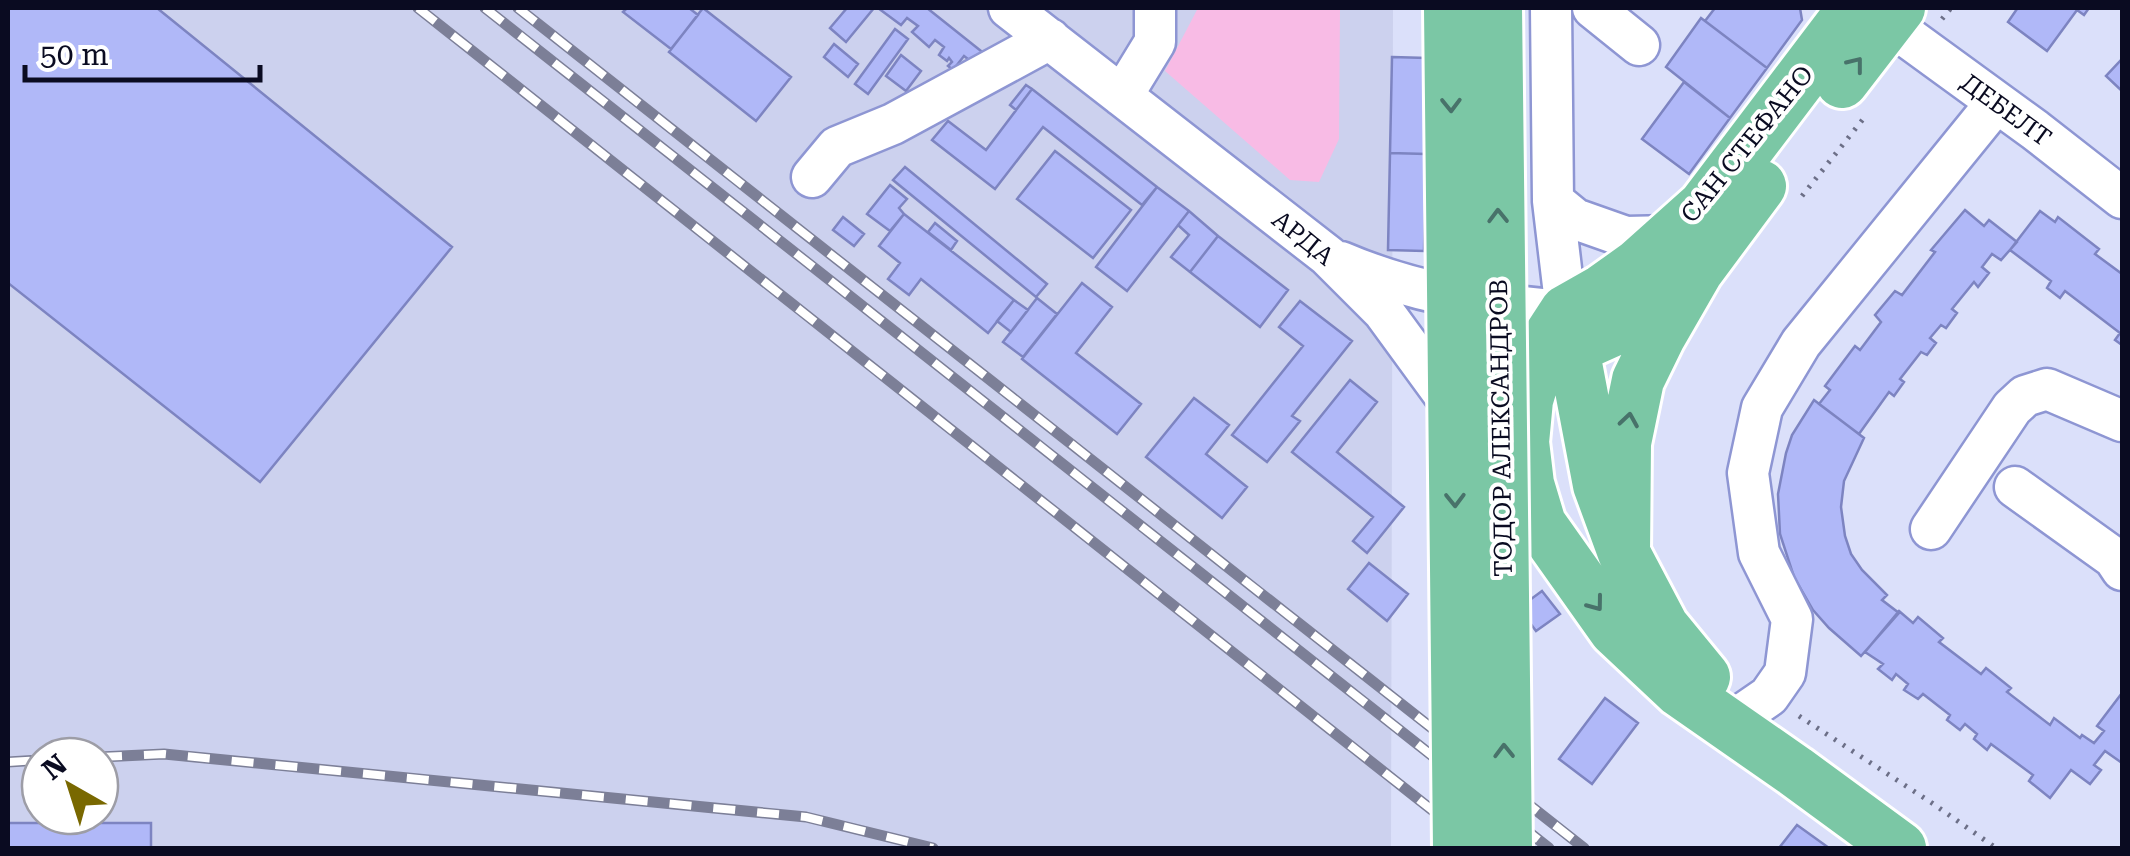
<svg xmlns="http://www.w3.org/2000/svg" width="2130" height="856" viewBox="0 0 2130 856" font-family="'Roboto Serif',serif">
<rect width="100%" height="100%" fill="#dbe0fa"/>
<path fill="#ccd1ee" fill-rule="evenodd" d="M8,8H1393L1391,848H8ZM40,756H100V816H40Z"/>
<path fill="#f8bbe5" d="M1198,8H1340L1339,139L1319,182L1290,180L1165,71Z"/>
<path fill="#b0b8f8" stroke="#7d84c1" stroke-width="2.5" d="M8,8H157L452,247L260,482L8,283Z
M627,8H689L698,15L671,49L623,12Z
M703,8L791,77L756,121L669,52Z
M847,8H874L846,42L830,28Z
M878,8H927L986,55L977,66L964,56L953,70L948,66L952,62L949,58L947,61L939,55L944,47L935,40L929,47L912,32L918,26L907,18L901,25Z
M1715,8H1800L1802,20L1767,68L1705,21Z
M2015,8H2089L2084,15L2077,10L2047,51L2008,22L2017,9Z
M1701,18L1767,68L1730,118L1666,67Z
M895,29L908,39L868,94L855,84Z
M834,44L858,64L848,77L824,57Z
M901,55L921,71L906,91L886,76Z
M1392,57L1427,58L1426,154L1390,153Z
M2122,59V91L2106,76Z
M1684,82L1730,118L1689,174L1642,139Z
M1026,85L1032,89L1016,110L1010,105Z
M1032,89L1157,187L1142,205L1043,127L995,189L932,140L948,121L986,150Z
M1055,151L1131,210L1093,258L1017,199Z
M1390,153L1426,154L1424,251L1388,250Z
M905,167L1047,284L1036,297L893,180Z
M890,185L907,199L899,208L904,214L890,231L867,214Z
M1157,187L1189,211L1127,291L1096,267Z
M1965,210L1984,226L1989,220L2017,242L2001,260L1992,254L1982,267L1989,273L1978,287L1974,282L1952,309L1957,313L1946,328L1941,325L1930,338L1936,343L1927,355L1921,352L1900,379L1904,382L1894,396L1889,392L1859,434L1819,404L1830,390L1825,386L1855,346L1860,350L1881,322L1875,315L1895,291L1902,295L1935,252L1931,250Z
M1189,211L1218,236L1190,272L1171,257L1189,235L1178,225Z
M2040,211L2055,222L2058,217L2099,249L2095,254L2122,274V345L2115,340L2120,333L2065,291L2060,298L2047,288L2051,281L2010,250Z
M904,214L1014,300L988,333L921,279L909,295L888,279L900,263L879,246Z
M843,217L864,234L854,246L833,230Z
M935,223L957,241L951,250L928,232Z
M1218,236L1288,290L1260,327L1190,272Z
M1082,283L1112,307L1076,353L1141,404L1117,434L1022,359Z
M1037,298L1057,314L1023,357L1003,342Z
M1014,300L1028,310L1011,332L997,321Z
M1300,301L1352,341L1292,416L1300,421L1267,462L1232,435L1303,346L1279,327Z
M1350,380L1377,402L1337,452L1404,507L1367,553L1353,541L1373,517L1292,452Z
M1194,398L1229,425L1206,454L1247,487L1222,518L1146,457Z
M1814,400L1864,438L1844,481L1841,507L1845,536L1851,554L1862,570L1887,595L1882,600L1899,613L1861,656L1829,628L1813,610L1794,577L1780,534L1778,494L1786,453L1792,435Z
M1369,563L1408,594L1387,621L1348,589Z
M1542,591L1560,614L1536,631L1519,608Z
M1899,611L1913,623L1918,617L1943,638L1939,642L1981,674L1986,668L2011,688L2007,692L2050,725L2054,718L2080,738L2082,735L2094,743L2104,731L2097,726L2122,693V763L2105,751L2094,765L2101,770L2090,784L2071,770L2050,798L2029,781L2033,775L1991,744L1987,750L1974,739L1977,734L1965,724L1960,730L1947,720L1950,715L1923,694L1918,699L1904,690L1908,684L1896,674L1892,680L1878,669L1883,664L1865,652Z
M1605,698L1638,723L1592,784L1559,759Z
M8,823H151V848H8Z
M1797,825L1829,848H1779Z"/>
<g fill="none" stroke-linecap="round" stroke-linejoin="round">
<defs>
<path id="minor" d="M1009,8L1328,256L1383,311L1459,415
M1593,8L1639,45
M1888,23L2035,130L2122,198
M1122,96L1155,42V8
M812,177L837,147L893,124L1050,39
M1553,201L1575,219L1626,237L1671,236
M1341,262C1413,293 1489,305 1566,311L1553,201L1551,8
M2015,487L2114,558L2122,570
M1931,529L2012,408L2025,396L2047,389L2122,421
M1737,718L1769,696L1785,673L1792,619L1759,553L1748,473L1762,408L1801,343L1996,103"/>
<path id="major" d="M1854,8L1704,206L1638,265L1603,290L1566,311L1551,334L1539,360L1527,400L1523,442L1528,484L1540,524L1615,630L1680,691L1795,771L1900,848
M1842,82L1899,8
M1566,311L1599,485L1624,553L1663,627L1704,677
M1541,359L1573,348L1631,322L1682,283
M1624,553L1625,443L1638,380L1659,337L1697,271L1760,186"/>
</defs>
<use href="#minor" stroke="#8e96d3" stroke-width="45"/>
<use href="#major" stroke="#fff" stroke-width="58"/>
<path stroke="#6c6f87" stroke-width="5" stroke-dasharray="2.5 8" stroke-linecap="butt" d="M1942,19L1951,8
M1802,196L1864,118
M1799,716L1932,803L1996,848"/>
<use href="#minor" stroke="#fff" stroke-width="40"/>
<use href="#major" stroke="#7bc7a5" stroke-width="52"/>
<defs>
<path id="rail" d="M418,8L1480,848
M485,8L1549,848
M518,8L1584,848
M100,757L164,754L806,817L933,848
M8,762L40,760"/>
</defs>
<use href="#rail" stroke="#7c7f97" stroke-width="11"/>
<use href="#rail" stroke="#fff" stroke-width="8" stroke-dasharray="22" stroke-linecap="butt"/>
<defs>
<path id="major-bridge" d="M1450,8L1459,848
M1496,8L1506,848"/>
</defs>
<use href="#major-bridge" stroke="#fff" stroke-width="58" stroke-linecap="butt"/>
<use href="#major-bridge" stroke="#7bc7a5" stroke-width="52"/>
</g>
<defs><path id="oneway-chevron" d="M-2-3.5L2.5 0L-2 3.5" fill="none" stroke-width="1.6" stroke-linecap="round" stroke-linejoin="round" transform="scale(2.5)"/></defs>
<g stroke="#48726a">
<use href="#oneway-chevron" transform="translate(1856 64) rotate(-52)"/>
<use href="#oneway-chevron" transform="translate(1451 105) rotate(89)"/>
<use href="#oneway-chevron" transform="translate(1498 216) rotate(-91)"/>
<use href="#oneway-chevron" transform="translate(1629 420) rotate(-81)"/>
<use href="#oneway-chevron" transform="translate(1455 500) rotate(89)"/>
<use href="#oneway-chevron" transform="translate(1596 604) rotate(53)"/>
<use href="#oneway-chevron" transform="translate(1504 751) rotate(-91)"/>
</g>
<g text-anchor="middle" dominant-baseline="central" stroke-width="8" stroke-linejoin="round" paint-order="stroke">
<g font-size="25" fill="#0a0b21" stroke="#fff">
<text transform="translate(2006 110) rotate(36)">ДЕБЕЛТ</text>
<text transform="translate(1747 144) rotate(-51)">САН СТЕФАНО</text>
<text transform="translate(1303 238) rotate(39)">АРДА</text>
<text transform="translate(1501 428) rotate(-91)">ТОДОР АЛЕКСАНДРОВ</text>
</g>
</g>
<rect width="2130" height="856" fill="none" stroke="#0a0b21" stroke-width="20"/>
<g transform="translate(70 786) rotate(321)"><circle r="48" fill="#ffffff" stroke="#9d9da6" stroke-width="2.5"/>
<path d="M0-8L18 38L0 25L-18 38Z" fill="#796800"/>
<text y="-15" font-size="28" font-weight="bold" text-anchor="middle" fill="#0a0b21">N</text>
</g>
<path d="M25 65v15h235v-15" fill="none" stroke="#0a0b21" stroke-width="5"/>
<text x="40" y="65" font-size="30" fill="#0a0b21" stroke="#ffffff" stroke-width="8" paint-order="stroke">50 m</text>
</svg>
